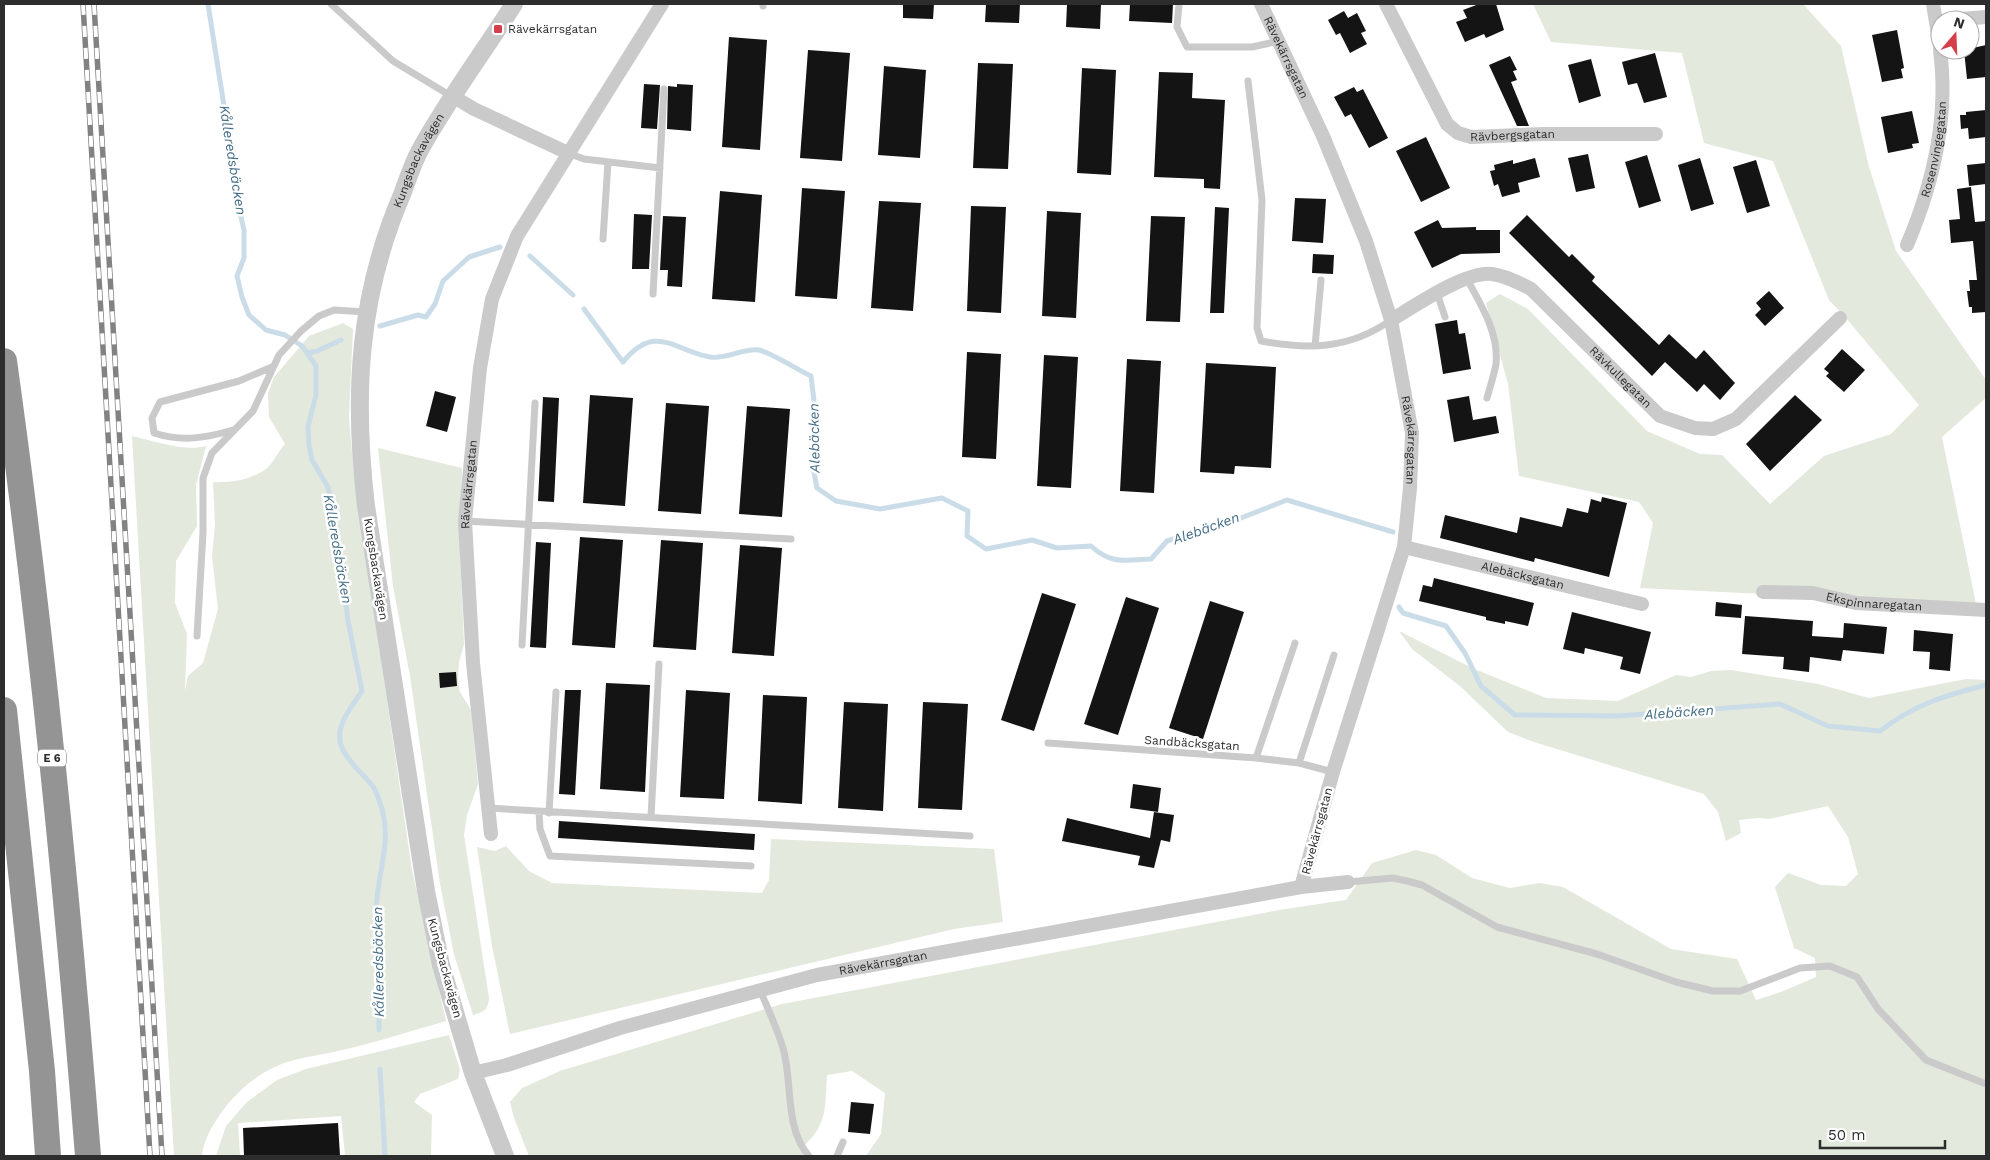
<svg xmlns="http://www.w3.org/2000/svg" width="1990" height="1160" viewBox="0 0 1990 1160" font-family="'Work Sans',sans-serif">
<rect width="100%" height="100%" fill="#fff"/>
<path fill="#e3e9dc" d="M1533,4H1803L1841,46L1869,167L1896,251L1986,380V398L1942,437L1976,604L1640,588L1653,523L1639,502L1519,476L1508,384L1486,303L1500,294L1528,309L1647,431L1700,454L1722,455L1770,504L1824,456L1891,434L1919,405L1846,318L1829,300L1773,161L1704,143L1682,53L1551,42Z
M343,323L353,329L349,417L354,476L412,870L446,1021C407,1032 368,1045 329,1053C307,1057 286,1060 267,1071C240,1085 205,1125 202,1156H174L132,436C154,441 184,452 206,446L196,485L197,526L176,561L175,603L187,634L185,691L188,676L203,663L218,609L212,557L215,524L213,482C230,483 251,480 266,469C273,464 278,451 285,444L269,417L268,393L274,377L309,336Z
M378,448L462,468L460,552L464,644L459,662L458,680L460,692L471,710L478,784L467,815L464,835L489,998C488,1010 484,1012 473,1015L454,954L440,884L410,676L393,586Z
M1399,631L1472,668L1546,698L1618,701L1676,675L1691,677L1711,671L1731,670L1818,684L1869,698L1966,679L1986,680V1156H866L881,1134L885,1093L852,1071L827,1075C825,1107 828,1126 801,1148L804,1156H529L514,1118L510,1102L522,1088L560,1071L782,1004L1285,909L1346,900L1372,863L1416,850L1436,855L1472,878L1510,888L1539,883L1563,887L1671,949L1737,959L1756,1000L1781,992L1816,977L1815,958L1794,948L1775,887L1788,873L1821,885L1846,886L1858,874L1848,837L1828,806L1769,819L1758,818L1739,820L1741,833L1726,841L1718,812L1704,794L1534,742L1508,732L1461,687L1412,649Z
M771,839L994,849L1003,922L954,929L510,1034L492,946L477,847L495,851L506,846L529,871L552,883L762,893L769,880Z
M449,1035L460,1070L458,1079L420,1094L414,1102L432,1115L431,1156H345L341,1116L238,1123L240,1156H216L226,1126L247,1102L277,1080L306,1069Z"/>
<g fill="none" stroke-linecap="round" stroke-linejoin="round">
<path stroke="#cadce7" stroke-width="5" d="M208,4L226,119L235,160L238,204L244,230V258L237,276L242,297L249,315L266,330L285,335L302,346L316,366V395L308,426L309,445L312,460L328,487L335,521L348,621L362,691C355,702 346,712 342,724C331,752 360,768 374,788C378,795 381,806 383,813C393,853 368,892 380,931L379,1030
M530,256L573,295
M584,309L623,362C656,322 674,351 710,357C725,360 743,348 759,350C770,352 800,371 811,376L816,418L812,462L817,488L836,501L880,509L942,498L968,511L967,536L986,549L1032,540L1057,548L1091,546C1112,565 1124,560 1151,559L1167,541L1241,518L1287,500L1393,532
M380,326L418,315L426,317L435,304L443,281L469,257L500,247
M307,353L317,351L341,340
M1399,607L1403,613L1446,626L1465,653L1481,686L1515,715L1618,716L1780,704L1828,726L1880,731C1915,704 1944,696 1986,685
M380,1069L385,1156"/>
</g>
<path fill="#141414" d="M903,4H934L933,19L903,18Z
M986,4H1020L1019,23L985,22Z
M1067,4H1101L1100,29L1066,27Z
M1130,4H1173L1172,23L1129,21Z
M1479,4H1496L1504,30L1486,38L1484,34L1465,42L1456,22L1467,18L1463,10Z
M1344,11L1348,18L1357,13L1366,31L1361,33L1367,44L1350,53L1340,33L1336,35L1328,20Z
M1897,30L1904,68L1901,69L1903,78L1882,82L1872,35Z
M729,37L767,40L760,150L722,147Z
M1986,45V77L1967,79L1964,50Z
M808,50L850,53L842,161L800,158Z
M1655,53L1667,97L1644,103L1637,83L1628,85L1622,62Z
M1510,56L1517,70L1513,71L1517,80L1511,82L1529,126H1517L1489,65Z
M1591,59L1601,96L1579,103L1568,65Z
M978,63L1013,64L1008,169L973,168Z
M884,66L926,70L920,158L878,155Z
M1082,68L1116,70L1111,175L1077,173Z
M1159,72L1193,73L1192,98L1225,100L1220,189L1204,188V179L1154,177Z
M644,84L660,85L657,129L641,128Z
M677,84L693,85L691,131L667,129L668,86L677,87Z
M1354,87L1357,92L1363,89L1388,138L1369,148L1351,114L1345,117L1334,97Z
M1986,110V137L1969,139L1968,128L1961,129L1960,115H1966V112Z
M1912,111L1919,143L1912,144L1913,148L1888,153L1881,117Z
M1426,137L1450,188L1421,202L1396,151Z
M1588,154L1595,188L1576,192L1568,158Z
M1647,155L1661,201L1639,208L1625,162Z
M1535,158L1540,177L1518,183L1520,192L1502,197L1498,184L1494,186L1490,171L1495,170L1494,165L1513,160V164Z
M1700,158L1714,204L1691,211L1678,165Z
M1756,160L1770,206L1747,213L1733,167Z
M1986,163V184L1969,186L1967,165Z
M1971,187L1975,222L1986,221V312L1972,313V307H1969L1967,291H1970L1969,280H1977L1973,241L1951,243L1949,220L1960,219L1957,189Z
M802,188L845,191L837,299L795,296Z
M720,191L762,195L755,302L712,299Z
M1295,198L1326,199L1323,243L1292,241Z
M879,201L921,203L913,311L871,308Z
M971,206L1006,207L1001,313L967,311Z
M1215,207L1229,208L1224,313H1210Z
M1047,211L1081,213L1076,318L1042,316Z
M634,214L652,215L649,269H632Z
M1527,215L1569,257L1572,254L1595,277L1592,281L1659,345L1669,334L1696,359L1704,350L1735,383L1720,400L1704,384L1697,392L1665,362L1652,376L1509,233Z
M663,216L686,217L682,287L667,286L668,270H660Z
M1151,216L1185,217L1180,322L1146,321Z
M1438,220L1442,228L1476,227V230H1500V253L1461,254L1432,268L1414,232Z
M1313,254L1334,255L1333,274L1312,273Z
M1769,291L1784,308L1765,326L1755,315L1761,309L1756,303Z
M1457,320L1459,334L1465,333L1471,369L1443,374L1435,324Z
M1842,349L1865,370L1844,392L1826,376L1829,373L1824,369Z
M967,352L1001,354L996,459L962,457Z
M1044,355L1078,357L1071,488L1037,486Z
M1127,359L1161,361L1154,493L1120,491Z
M1206,363L1276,367L1271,468L1235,466L1234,474L1200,472Z
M435,391L456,397L447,432L426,426Z
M590,395L633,398L625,506L583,503Z
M1795,395L1822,420L1770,471L1746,444Z
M1469,396L1473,420L1496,416L1499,433L1454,442L1447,400Z
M543,397L559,398L554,502L538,501Z
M666,403L709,406L701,514L658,511Z
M747,406L790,409L782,517L739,514Z
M1602,497L1627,503L1609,577L1535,558L1534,562L1440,538L1445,515L1517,533L1520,517L1562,527L1567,508L1588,513L1591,499L1601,502Z
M580,537L623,540L615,648L572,645Z
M661,540L703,543L696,650L653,647Z
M536,542L551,543L546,648L530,647Z
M740,545L782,548L774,656L732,653Z
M1434,578L1534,603L1528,626L1505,621V624L1486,620V617L1419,601L1423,585L1432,587Z
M1042,593L1076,604L1034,731L1001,720Z
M1126,597L1159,608L1118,735L1084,724Z
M1210,601L1244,612L1203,739L1169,728Z
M1716,602L1742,605L1741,618L1715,616Z
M1572,612L1651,632L1640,674L1620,669L1623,657L1585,648L1584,654L1563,649Z
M1745,616L1813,621L1812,636L1843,638L1844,623L1887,627L1884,654L1843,650L1841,661L1810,657L1809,672L1783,669L1784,657L1742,654Z
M1914,630L1953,634L1950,671L1929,669L1930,652L1913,651Z
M456,672L457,686L440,688L439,673Z
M606,683L650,685L645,792L600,789Z
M565,690H581L575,795L559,794Z
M686,690L730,693L724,799L680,797Z
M763,695L807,697L802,804L758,801Z
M844,702L888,704L883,811L838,808Z
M923,702L968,704L962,810L918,808Z
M1133,784L1161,788L1158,812L1130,808Z
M1154,812L1174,815L1170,842L1161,840L1154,868L1138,865L1140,856L1062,841L1067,818L1150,838Z
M559,821L755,834L754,850L558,838Z
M851,1102L874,1104L870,1134L848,1132Z
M338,1123L340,1156H244L243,1128Z"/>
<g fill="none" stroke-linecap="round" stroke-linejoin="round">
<path stroke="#cacaca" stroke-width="7" d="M331,4L393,61L451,96
M1179,4L1177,27L1187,47H1252L1279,41
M763,6V4
M1248,81L1262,200L1257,328L1261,341C1309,350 1350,349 1391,320
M568,153L584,159L660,168
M603,239L608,162
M1467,279C1481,305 1499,333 1496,364C1494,375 1490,387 1487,398
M1437,293L1445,317
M653,294L664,89
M1315,346L1321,280
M233,430C206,438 182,442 154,433L152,418L160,402L239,381L272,367
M465,521L791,539
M197,636L203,533V478L212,453L253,411L279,355L301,331L319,316L334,310L366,312
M522,645L535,403
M1048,743L1256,758L1299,763L1333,772
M1256,758L1295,643
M1299,763L1334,655
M488,808L970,836
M539,812L540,829L550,856L751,866
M549,813L556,692
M651,817L659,664
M1348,882L1393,878L1407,881L1422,885L1497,927L1597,954L1676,982L1713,991H1740L1800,968L1830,966L1857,977L1878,1009L1926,1060L1986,1084
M760,990C768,1009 777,1028 783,1048C793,1082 784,1128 809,1156
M837,1156L843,1142"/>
<g stroke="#cacaca" stroke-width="14">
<path id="s1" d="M1261,4L1323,136L1366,241L1391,320L1412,433L1410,488L1404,547L1333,772L1301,887"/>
<path id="s2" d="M1386,4L1447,124L1458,133L1471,137L1543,134H1656"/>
<path d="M1933,4L1940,46"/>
<path d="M1948,20L1986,17"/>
<path d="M454,97L474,109L568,153"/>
<path id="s3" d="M1907,245C1933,184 1949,117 1940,50"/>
<path id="s4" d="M1391,320C1415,306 1465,271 1492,274C1506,276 1518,282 1531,289L1660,416L1695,428L1713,429L1736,419L1840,318"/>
<path id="s5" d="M1404,547L1642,604"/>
<path id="s6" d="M1763,592L1813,593L1856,603L1986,610"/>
<path id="s7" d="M491,834L473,663L465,521L480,368L492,299L517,236L662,4"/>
<path id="s8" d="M473,1073L507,1065L620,1028L817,975L1301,887L1348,882"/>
</g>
<path stroke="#cacaca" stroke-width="18" id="s9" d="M505,1156L473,1073L441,965L426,891L366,506C353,395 358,296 403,192C408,178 413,163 420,150C448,99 483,53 514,4"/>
<path stroke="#949494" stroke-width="26" d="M4,361C41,625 67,890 88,1156
M4,710L42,1071L48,1156"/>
<defs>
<path id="rail" d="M83,4L150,1156
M94,4L162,1156"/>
</defs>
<use href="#rail" stroke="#828282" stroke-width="5.5"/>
<use href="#rail" stroke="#fff" stroke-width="4" stroke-dasharray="11" stroke-linecap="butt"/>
</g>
<rect fill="#d43f4a" stroke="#fff" stroke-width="2" x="493" y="24" width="10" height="10" rx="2.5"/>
<g text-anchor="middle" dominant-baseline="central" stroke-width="5" stroke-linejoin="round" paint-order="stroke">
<rect fill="#fff" stroke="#6c6c6c" stroke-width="1" x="38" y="749.5" width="28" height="17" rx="4"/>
<g font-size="11" font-weight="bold" fill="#2d2d2d">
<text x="52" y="758">E 6</text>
</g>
<g font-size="12" fill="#2d2d2d" stroke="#fff" text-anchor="start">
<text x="508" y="29">Rävekärrsgatan</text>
</g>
<g font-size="12" fill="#2d2d2d" stroke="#fff">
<text stroke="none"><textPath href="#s1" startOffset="59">Rävekärrsgatan</textPath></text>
<text stroke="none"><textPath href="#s2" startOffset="204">Rävbergsgatan</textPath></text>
<text stroke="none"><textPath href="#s3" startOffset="100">Rosenvingegatan</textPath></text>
<text stroke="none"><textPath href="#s9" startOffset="1022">Kungsbackavägen</textPath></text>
<text stroke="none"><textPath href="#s4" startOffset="280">Rävkullegatan</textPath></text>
<text stroke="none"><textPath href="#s1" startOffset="464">Rävekärrsgatan</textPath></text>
<text stroke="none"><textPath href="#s7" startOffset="351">Rävekärrsgatan</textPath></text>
<text transform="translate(376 569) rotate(81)">Kungsbackavägen</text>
<text stroke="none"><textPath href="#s5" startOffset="122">Alebäcksgatan</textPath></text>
<text stroke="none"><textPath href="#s6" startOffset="112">Ekspinnaregatan</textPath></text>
<text transform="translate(1192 743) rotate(4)">Sandbäcksgatan</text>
<text transform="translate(1317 831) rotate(-75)">Rävekärrsgatan</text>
<text stroke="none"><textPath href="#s8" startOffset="425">Rävekärrsgatan</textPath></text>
<text transform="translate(445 968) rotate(75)">Kungsbackavägen</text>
</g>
<g font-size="14" font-style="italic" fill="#436d87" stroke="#fff">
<text transform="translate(233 160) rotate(81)">Kålleredsbäcken</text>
<text transform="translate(814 438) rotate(-91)">Alebäcken</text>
<text transform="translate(1206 528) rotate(-20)">Alebäcken</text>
<text transform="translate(338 549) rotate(80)">Kålleredsbäcken</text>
<text transform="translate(1679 712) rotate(-4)">Alebäcken</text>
<text transform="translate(378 962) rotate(-91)">Kålleredsbäcken</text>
</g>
</g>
<rect width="1990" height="1160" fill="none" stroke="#2d2d2d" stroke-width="10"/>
<g transform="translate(1955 35) rotate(19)"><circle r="24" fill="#ffffff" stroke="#ababab"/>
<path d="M0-4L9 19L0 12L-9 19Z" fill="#d43f4a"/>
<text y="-8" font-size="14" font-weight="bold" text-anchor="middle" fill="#2d2d2d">N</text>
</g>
<path d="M1820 1140v8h125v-8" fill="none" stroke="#2d2d2d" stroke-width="2.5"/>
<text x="1828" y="1140" font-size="15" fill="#2d2d2d" stroke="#ffffff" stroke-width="4" paint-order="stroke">50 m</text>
</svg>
